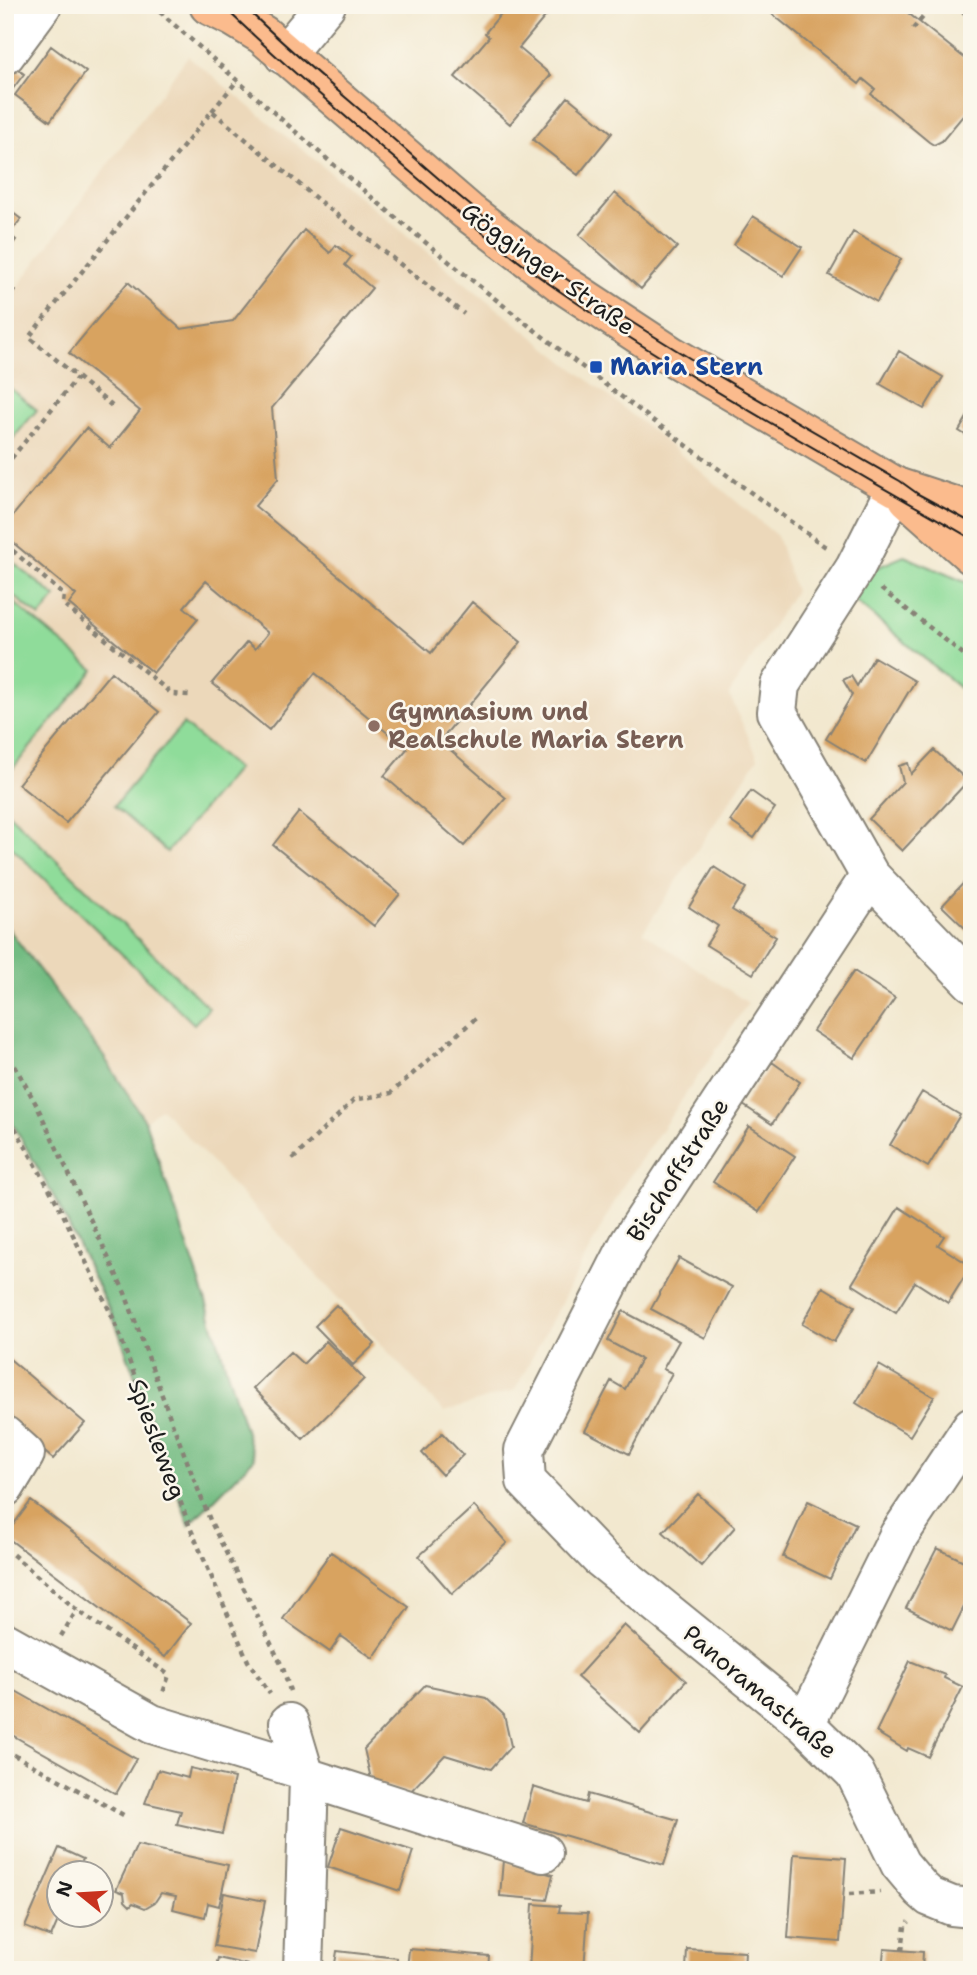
<svg xmlns="http://www.w3.org/2000/svg" width="977" height="1975" viewBox="0 0 977 1975" font-family="'Shantell Sans',sans-serif">
<rect width="100%" height="100%" fill="#fbf7ec"/>
<filter id="ink" filterUnits="userSpaceOnUse"><feTurbulence type="fractalNoise" baseFrequency=".0143" numOctaves="2"/><feDisplacementMap in="SourceGraphic" scale="14" xChannelSelector="R" yChannelSelector="G"/><feConvolveMatrix kernelMatrix="1 2 1 2 8 2 1 2 1" color-interpolation-filters="sRGB"/></filter>
<filter id="wash" filterUnits="userSpaceOnUse"><feTurbulence type="fractalNoise" baseFrequency=".00686" numOctaves="4" result="noise"/><feDisplacementMap in="SourceGraphic" scale="28" xChannelSelector="R" yChannelSelector="G"/><feGaussianBlur stdDeviation="1.57" result="paint"/><feColorMatrix in="noise" values="0 0 0 0 0 0 0 0 0 0 0 0 0 0 0 0 0 1.4 0 .05"/><feComposite in="paint" operator="in"/></filter>
<g filter="url(#wash)">
<rect width="100%" height="100%" fill="#f2e8cf"/>
<path fill="#ecd8ba" d="M188,56L465,283L659,436L777,536L795,591L729,694L758,758L643,932L748,1003L623,1186L515,1390L444,1412L161,1108L145,1121L104,1057L5,924V304Z"/>
<path fill="#8fdc9a" stroke="#567c5b" stroke-width="2" d="M5,384L37,410L5,448Z
M5,556L56,597L40,617L5,589Z
M904,556L972,585V698L854,600L873,569Z
M5,595L94,670L5,778Z
M183,724L237,769L167,852L114,806Z
M5,810L209,1008L194,1024L5,841Z"/>
<path fill="#73bc82" stroke="#486c4f" stroke-width="2" d="M5,924L104,1057L145,1121L200,1282L254,1459L189,1525L115,1322L60,1208L5,1110Z"/>
<g id="blocks">
<path fill="#d8a360" d="M508,5H555L519,48L551,75L510,124L455,77L489,37L485,33Z
M761,5H898L972,64V105L942,141L934,145L929,142L871,94L875,89L863,79L859,84Z
M51,46L86,72L50,121L15,95Z
M11,64L24,74L5,99V71Z
M568,97L612,133L578,175L533,140Z
M615,193L677,247L641,289L579,235Z
M5,207L21,219L9,234L16,240L5,254Z
M753,216L802,247L783,276L734,245Z
M304,230L330,253L336,245L351,257L345,265L372,288L272,408L278,479L255,506L431,653L472,602L521,642L440,741L506,798L464,846L384,776L407,749L315,673L269,730L212,683L247,642L255,649L268,633L206,581L184,607L198,619L153,673L69,604L76,595L5,536V525L86,428L110,448L140,411L69,353L128,282L181,329L233,321Z
M853,232L901,259L877,302L829,275Z
M5,284L15,291L5,304Z
M899,351L943,377L924,409L880,384Z
M972,409V439L959,431Z
M874,657L915,681L866,763L826,739L852,695L843,680L851,676L857,686Z
M111,672L159,712L66,823L18,784Z
M934,750L968,781L902,851L869,819L903,782L899,766L908,763L911,774Z
M751,791L775,808L754,838L730,821Z
M299,812L400,894L374,926L273,845Z
M714,867L746,888L732,910L776,937L753,974L706,945L718,926L689,907Z
M972,874V935L942,906Z
M854,971L895,998L854,1058L813,1031Z
M772,1062L800,1082L772,1124L743,1105Z
M922,1092L960,1115L928,1167L890,1145Z
M749,1126L795,1156L759,1212L713,1182Z
M899,1207L944,1236L938,1245L971,1266L948,1303L915,1282L896,1312L852,1284Z
M679,1258L732,1287L705,1338L651,1309Z
M823,1287L855,1306L834,1342L802,1324Z
M336,1305L375,1344L353,1365L315,1326Z
M623,1311L679,1341L663,1369L672,1373L629,1454L585,1431L611,1381L625,1389L641,1359L608,1341Z
M326,1341L364,1379L303,1439L253,1388L290,1352L303,1364Z
M5,1355L85,1423L53,1459L5,1417Z
M879,1365L934,1397L910,1436L856,1403Z
M442,1433L463,1455L442,1475L422,1453Z
M698,1494L735,1527L701,1566L663,1532Z
M31,1501L191,1623L165,1657L5,1536Z
M808,1501L856,1524L830,1579L783,1557Z
M474,1506L507,1543L452,1594L419,1556Z
M937,1548L972,1565V1591L952,1631L906,1608Z
M331,1552L409,1607L373,1658L341,1636L330,1652L283,1619Z
M624,1625L686,1681L640,1733L577,1677Z
M910,1661L945,1675L944,1678L963,1687L928,1757L908,1748L907,1751L876,1732Z
M5,1685L136,1759L116,1794L5,1731Z
M425,1685L486,1698L504,1715L511,1746L491,1769L445,1755L409,1793L372,1783L364,1749Z
M190,1768L234,1778L222,1834L177,1824L181,1811L145,1803L158,1770L188,1778Z
M533,1787L586,1803L588,1794L678,1820L664,1865L523,1823Z
M341,1827L413,1851L400,1891L328,1867Z
M137,1845L228,1865L219,1906L208,1903L205,1917L173,1909L176,1896L161,1893L155,1902L145,1908L133,1903L130,1906L125,1901L124,1893L116,1890Z
M59,1848L83,1859L77,1873H60V1916L51,1937L25,1927Z
M794,1854L846,1858L840,1942L788,1938Z
M503,1860L553,1875L547,1900L500,1896Z
M224,1893L265,1901L255,1953L214,1946Z
M533,1904L560,1906L559,1912L588,1913L584,1970H529Z
M409,1949L489,1956L488,1970H407Z
M687,1949L745,1952L744,1970H686Z
M884,1949L923,1952L922,1970H882Z
M337,1951L397,1958L396,1970H334Z
M218,1958L248,1965L247,1970H215Z"/>
</g>
</g>
<g filter="url(#ink)">
<use href="#blocks" fill-opacity="0" stroke="#878276" stroke-width="2"/>
<g fill="none" stroke-linecap="round" stroke-linejoin="round">
<defs>
<path id="minor" d="M5,55L42,5
M284,55L326,5
M924,503L896,487L855,568L780,685L777,712L870,876L972,982
M870,876L630,1242L524,1450L526,1481L599,1557L805,1724L855,1773L900,1864L921,1889L930,1897L952,1906L972,1908
M5,1436L25,1454L5,1487
M5,1642L152,1724L303,1770
M289,1723L303,1770L309,1778L303,1970
M805,1724L899,1535L972,1426
M309,1778L543,1853"/>
<path id="major" d="M209,5L235,18L263,35L468,212L561,283L672,356L896,487L972,512
M908,498L972,555"/>
</defs>
<use href="#minor" stroke="#878276" stroke-width="42"/>
<use href="#major" stroke="#878276" stroke-width="42"/>
<path stroke="#878276" stroke-width="4.5" stroke-dasharray="5 5" stroke-linecap="butt" d="M152,5C256,97 360,190 468,277C585,372 706,460 827,548
M955,5L972,19
M913,29L933,5
M212,111L237,81
M112,406L29,337L212,111L318,200L464,314
M5,466L77,378
M5,544L64,595L63,604L172,694L189,695
M881,589L972,661
M5,1048L37,1106L125,1293L171,1420L210,1520L283,1668L290,1691
M5,1110L60,1208L115,1322L189,1525L248,1661L270,1694
M293,1159L354,1100L391,1093L477,1017
M5,1548L77,1610L169,1675L163,1693
M61,1636L77,1610
M5,1750L127,1817
M849,1894L880,1892
M902,1951L905,1926L909,1922"/>
<use href="#minor" stroke="#fff" stroke-width="38"/>
<use href="#major" stroke="#fbbb8d" stroke-width="38"/>
<path stroke="#1c1c1c" stroke-width="2" d="M222,5C279,61 340,112 401,164C452,207 503,252 558,290C691,382 833,458 972,539
M243,5C284,46 329,83 373,121C435,176 497,231 565,278C673,352 787,416 900,481L918,494L972,523"/>
</g>
</g>
<rect fill="#1a4fb4" stroke="#fbf7ec" stroke-width="2.5" x="589" y="360" width="14" height="14" rx="3.5"/>
<circle fill="#8d6e63" stroke="#fbf7ec" stroke-width="2.5" cx="374" cy="726" r="7"/>
<g text-anchor="middle" dominant-baseline="central" stroke-width="5" stroke-linejoin="round" paint-order="stroke">
<g font-size="24" fill="#1c1c1c" stroke="#fbf7ec">
<text transform="translate(548 269) rotate(36)">Gögginger Straße</text>
<text transform="translate(678 1170) rotate(-57)">Bischoffstraße</text>
<text transform="translate(157 1439) rotate(70)">Spiesleweg</text>
<text transform="translate(760 1692) rotate(40)">Panoramastraße</text>
</g>
<g font-size="24" font-weight="bold" fill="#164399" stroke="#fbf7ec" text-anchor="start">
<text x="610" y="367">Maria Stern</text>
</g>
<g font-size="24" font-weight="bold" fill="#785e54" stroke="#fbf7ec" text-anchor="start">
<text x="388" y="712">Gymnasium und<tspan x="388" dy="28">Realschule Maria Stern</tspan></text>
</g>
</g>
<rect width="977" height="1975" fill="none" stroke="#fbf7ec" stroke-width="28"/>
<g transform="translate(80 1894) rotate(288)"><circle r="33" fill="#fbf7ec" stroke="#a29f99" stroke-width="2"/>
<path d="M0-5L12 26L0 18L-12 26Z" fill="#c8321e"/>
<text y="-10" font-size="19" font-weight="bold" text-anchor="middle" fill="#1c1c1c">N</text>
</g>
</svg>
